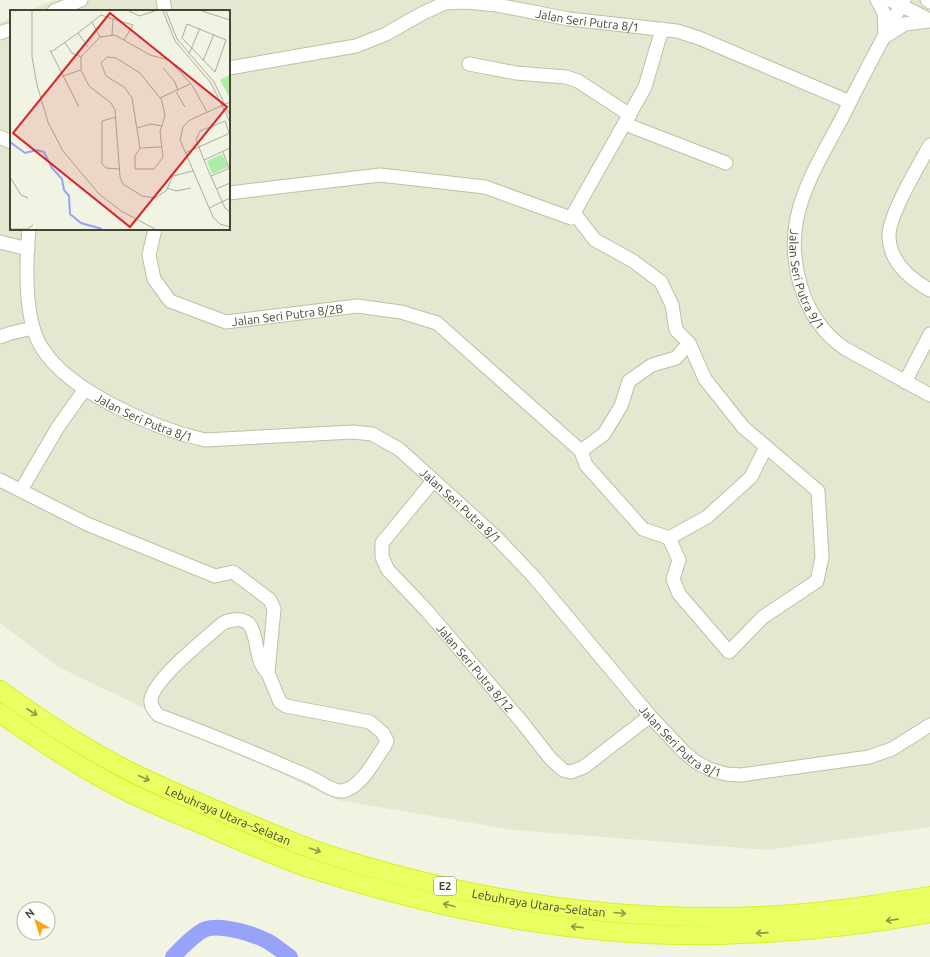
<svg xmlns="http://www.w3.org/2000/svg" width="930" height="957" viewBox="0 0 930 957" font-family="Ubuntu,sans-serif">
<rect width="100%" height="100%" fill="#f1f4e3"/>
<path fill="#e4e8d0" d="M54,0H930V827L766,850L515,830L337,800L58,667L0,623V23L11,18V229H229V11H28Z"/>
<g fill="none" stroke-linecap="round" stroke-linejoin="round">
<path stroke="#97a2f9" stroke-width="16" d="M173,957C180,949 197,932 206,929C221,924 254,934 267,941C275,945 282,952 290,957"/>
<defs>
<g id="minor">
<path d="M163,0L165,11"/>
<path d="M877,0L884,13L885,35"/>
<path d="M890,0L930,20"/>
<path id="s1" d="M904,0C883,38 862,77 843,116C828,145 809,175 800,206C785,256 801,318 844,348L930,395"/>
<path d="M927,0L930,2"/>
<path d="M54,11L81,0"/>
<path d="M0,33L11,29"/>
<path d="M886,36L905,24L930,21"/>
<path d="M469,64L516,73L566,77L578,81L630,115"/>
<path id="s2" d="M229,68L356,46L386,34L423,13L445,3L466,2L497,5L569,19L677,31L699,38L850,102"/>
<path d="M625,124L726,163"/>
<path d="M0,137L11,142"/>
<path d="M930,145C919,165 888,216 889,237C890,262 910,279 930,290"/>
<path d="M229,193L380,175L485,187L571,218L645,87L662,29"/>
<path d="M574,213L595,240L633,261L661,282L672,305L676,330L689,343L705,379L743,427L818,491L822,557L817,581L763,617L729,652L679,594L673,579L679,560L669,538"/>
<path id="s3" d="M29,229C26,263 23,319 42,348C69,392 156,429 205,440L353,432L372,434L399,449L495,536L534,577L650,716L685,753L696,762L709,769L726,774L741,775L869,757L892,749L930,725"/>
<path id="s4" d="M155,229L149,255L154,279L170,301L226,322L357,306L401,312L437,323L581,451L586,465L643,529L669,538L707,517L751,477L766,447"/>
<path d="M0,242L28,249"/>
<path d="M0,337L11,333L33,328"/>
<path d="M905,382L930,334"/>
<path d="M581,451L604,434L621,406L629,381L652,365L676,358L689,343"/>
<path d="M0,480L87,524L215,576L233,572L270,600L274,609L268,673L280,702L286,706L370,722L383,733L387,741L384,747C374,761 363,784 346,790C335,795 320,781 310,777C260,755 209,734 158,715C154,710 150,706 151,699C155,678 206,638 223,623C231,619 246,617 251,627C259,643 255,661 268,673"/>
<path id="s5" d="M433,481L382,543V557L388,570L427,611L521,721L550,758L563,770L571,772L584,767L650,716"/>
<path d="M21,490L58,427L85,389"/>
</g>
<g id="highway">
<path id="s6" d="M0,690C41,720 84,748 129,771C162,788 198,802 232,817C260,828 287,840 314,850C457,898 608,922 759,916C816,914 874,905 930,896"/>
<path d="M0,713C38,740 79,767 120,788C151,804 183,816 215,830C245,843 275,856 306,867C438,910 581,938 720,935C790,933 861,926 930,913"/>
</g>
</defs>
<use href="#minor" stroke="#bcc0a4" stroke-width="15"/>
<use href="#highway" stroke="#daf021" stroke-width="20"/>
<use href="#minor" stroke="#fff" stroke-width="13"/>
<use href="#highway" stroke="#e9ff62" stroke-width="18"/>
</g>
<defs><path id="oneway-shaft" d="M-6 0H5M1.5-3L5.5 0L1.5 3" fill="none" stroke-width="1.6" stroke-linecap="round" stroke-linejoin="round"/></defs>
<g stroke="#8e9948">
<use href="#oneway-shaft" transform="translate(32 712) rotate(33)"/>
<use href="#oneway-shaft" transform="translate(144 778) rotate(25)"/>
<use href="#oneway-shaft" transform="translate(315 850) rotate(19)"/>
<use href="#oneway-shaft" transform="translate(449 905) rotate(-166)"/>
<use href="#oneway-shaft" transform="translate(620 913) rotate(5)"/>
<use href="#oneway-shaft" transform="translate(892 920) rotate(172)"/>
<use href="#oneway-shaft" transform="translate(577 927) rotate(-174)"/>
<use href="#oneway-shaft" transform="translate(762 933) rotate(176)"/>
</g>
<g text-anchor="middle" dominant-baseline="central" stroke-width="3" stroke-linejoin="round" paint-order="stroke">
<rect fill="#fff" stroke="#7c7e70" stroke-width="1" x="434" y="877" width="22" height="18" rx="3"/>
<g font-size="11" font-weight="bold" fill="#444632">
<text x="445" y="886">E2</text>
</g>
<g font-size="12" fill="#444632" stroke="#fff">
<text stroke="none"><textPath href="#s2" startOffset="372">Jalan Seri Putra 8/1</textPath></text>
<text stroke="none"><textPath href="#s1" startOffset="307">Jalan Seri Putra 9/1</textPath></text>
<text stroke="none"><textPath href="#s4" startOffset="200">Jalan Seri Putra 8/2B</textPath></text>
<text stroke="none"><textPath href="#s3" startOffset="247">Jalan Seri Putra 8/1</textPath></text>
<text stroke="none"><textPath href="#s3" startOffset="594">Jalan Seri Putra 8/1</textPath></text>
<text stroke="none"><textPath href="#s5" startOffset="240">Jalan Seri Putra 8/12</textPath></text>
<text stroke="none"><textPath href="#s3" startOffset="918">Jalan Seri Putra 8/1</textPath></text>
<text stroke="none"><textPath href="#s6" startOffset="261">Lebuhraya Utara–Selatan</textPath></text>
<text stroke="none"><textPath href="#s6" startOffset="585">Lebuhraya Utara–Selatan</textPath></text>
</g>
</g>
<g transform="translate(10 10)">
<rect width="220" height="220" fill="#f1f4e3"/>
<path d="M220,65V84L218,85L210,70ZM212,144L218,157L202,164L197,151Z" fill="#aceda6"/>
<path fill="none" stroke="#97a2f9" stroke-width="2" d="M0,132L15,143L27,140L34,142L42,158L52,169L54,180L59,186L60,204L71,213L92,219"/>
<path fill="none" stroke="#acae9c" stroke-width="1" d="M22,1V47L27,75L38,112L53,141L89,184L111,201L145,219M119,1L129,6L145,1M153,1L165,31L201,73L220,112M156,1L167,29L204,72L220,106M192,1L220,10M103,9L123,15L114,30M177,14L216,30L205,62L172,28ZM90,27L82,12L91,5L103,9L102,25M55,33L62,43L71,47M78,37L68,23L82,12M40,40L69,97M41,42L68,23M179,44L190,18M193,51L204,24M153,58L165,72L168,81M53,66L71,60M166,82L175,97M220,92L180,110L173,117L170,130L203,207L210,214L220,217M106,107L92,111V154L96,158L109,159M127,118L141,114L152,116M151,137L130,138L122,88L114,77L96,66L91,53L97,47L106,48L130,63L150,88L180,74M130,138L125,146V159H144L153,147L150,122L155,105L151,88M213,142L219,158M175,143L189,137L218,124L219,123L215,111L190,121L186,130L187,132L189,137L192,145L194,150L199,162L215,198L220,202M194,150L220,138M183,161L163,166L156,181L145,188L132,186L113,174L110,167L105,100L101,93L79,76L71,60V47L90,27L105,25L140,45L159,50L182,75L197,102M201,166L220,158M0,167L11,185L18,188M157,178L166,181L181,178M206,179L220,173M199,198L220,188M0,219H17L23,215"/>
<path fill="#d62828" fill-opacity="0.15" stroke="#d62828" stroke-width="2" d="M100,3L217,97L120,217L3,123Z"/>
<rect width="220" height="220" fill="none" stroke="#444632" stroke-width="2"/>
</g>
<g transform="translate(36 921) rotate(321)"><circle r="19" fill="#ffffff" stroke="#b4b5ad"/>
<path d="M0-3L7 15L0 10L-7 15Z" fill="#ffa40e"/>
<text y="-6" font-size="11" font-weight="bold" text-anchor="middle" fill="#444632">N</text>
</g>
</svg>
